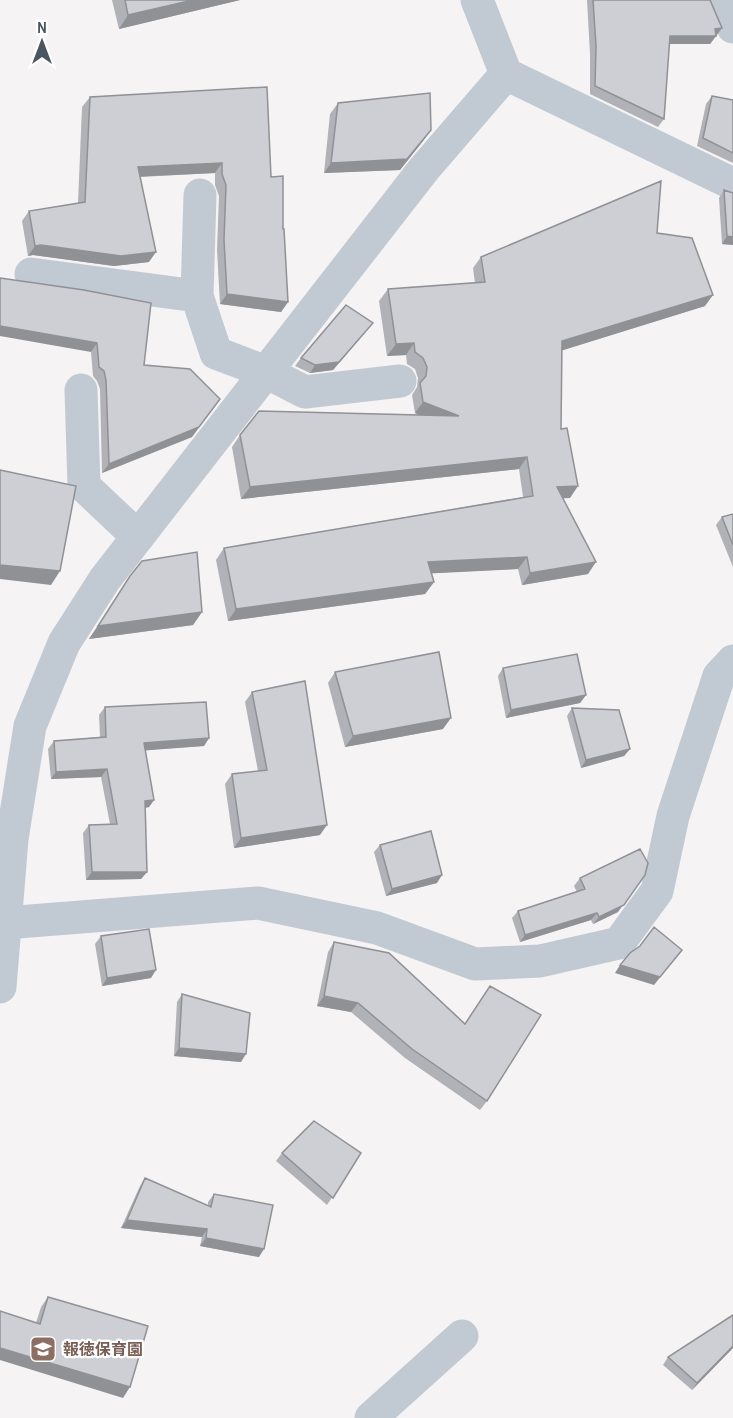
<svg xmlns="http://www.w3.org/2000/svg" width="733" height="1418" viewBox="0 0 733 1418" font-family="'Archivo Narrow','Noto Sans JP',sans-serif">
<rect width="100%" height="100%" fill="#f5f3f3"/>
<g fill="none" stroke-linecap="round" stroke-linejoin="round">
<path stroke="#c1cad2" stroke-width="33" d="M477,0L506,74L733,184
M721,0L733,27
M200,195L197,296L216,353L266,372L305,392L400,381
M31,274L197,296
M81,390L84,486L138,537
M5,923L258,903L377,928L475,964L540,961L619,943L657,891L673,816L719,676L733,661
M0,987L12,839L30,726L64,643L105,579L424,169L506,74
M371,1418L462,1336"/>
</g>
<path fill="#b0b2b7" d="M112,0H240L119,29Z
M587,0H710L722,28L710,44H669L664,119L658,127L590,94V54Z
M712,96L733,100V163L697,146L706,104Z
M90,97L271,177L283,229L288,302L281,312L220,304L217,250L219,196L215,185V173L140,177L149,262L114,266L33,255L28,256L22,221L29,211L78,203L82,107Z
M338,103L423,141L400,170L324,173L330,114Z
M724,190L733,245L722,244L719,198Z
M657,233L705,306L562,350L561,429L570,498H563L588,574L522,585L518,569L431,573L434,582L425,594L228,621L216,560L224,548L523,497L519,469L241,499L232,447L240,435L418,415L415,413L412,395L417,387L418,378L415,369L407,364L406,355L387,356L379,301L388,289L475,283L473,268L481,257Z
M0,278L144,365L220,399L192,437L102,473L100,389L97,381L93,376L91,352Z
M367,330L333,370L310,373L295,366L301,358Z
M733,514V567L716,525L722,517Z
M130,576L202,612L193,625L89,639Z
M503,668L586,695L580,703L506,718L498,676Z
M335,672L443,729L345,747L328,683Z
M252,692L320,835L234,848L225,784L232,774L258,771L245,702Z
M105,707L209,738L204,746L145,750L154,800L149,807L145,808L147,872L141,879L86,880L83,833L89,825L110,824L101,777L51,779L48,749L54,741L100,737L99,715Z
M572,708L630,749L624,756L581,768L567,716Z
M380,845L437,883L386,896L374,852Z
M580,878L618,912L593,924L591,920L520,942L512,918L518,911L577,892L574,886Z
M101,936L151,978L102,986L95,944Z
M334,942L487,1101L480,1110L405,1058L351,1012L317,1006L328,952Z
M182,994L241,1062L174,1056L177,1002Z
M282,1153H361L327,1205L276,1161Z
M145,1178L208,1206V1202L214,1194L259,1257L200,1246L202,1237L121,1228L140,1186Z
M48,1297L123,1398L36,1323L41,1307Z
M733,1315V1348L692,1390L663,1365L668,1357Z"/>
<path fill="#909195" d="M193,0H240L119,29L128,15Z
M722,28L710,44H664L670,36Z
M431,130L423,141L400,170L324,173L331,163Z
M222,163L215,173L131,177L138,167Z
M727,236L733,237V245L722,244Z
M41,245L156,252L149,262L114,266L33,255L28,256L35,246Z
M227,294L288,302L281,312L220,304Z
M713,295L705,306L554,353L562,341Z
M373,323L367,330L333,370L310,373L315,365Z
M0,326L97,343L91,352L0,336Z
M414,343L406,355L387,356L396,344Z
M220,399L192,437L102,473L109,464Z
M423,402L459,416L451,427L415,413Z
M527,457L519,469L241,499L250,487Z
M578,486L570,498L549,499L557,487Z
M527,557L518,569L420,574L428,562Z
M596,562L588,574L522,585L530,573Z
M0,565L60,571L51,585L0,579Z
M434,582L425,594L228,621L236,609Z
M202,612L193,625L89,639L98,626Z
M586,695L580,703L506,718L511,710Z
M451,718L443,729L345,747L353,736Z
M209,738L204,746L138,751L144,743Z
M630,749L624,756L581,768L586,760Z
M107,769L101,777L51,779L56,772Z
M154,800L149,807L139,809L145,801Z
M327,825L320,835L234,848L241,838Z
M92,872H147L141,879L86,880Z
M442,875L437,883L386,896L392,889Z
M645,875L618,912L593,924L599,917Z
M597,913L591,920L520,942L525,935Z
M682,950L654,985L615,973L620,965Z
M156,970L151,978L102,986L107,978Z
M324,996L358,1003L351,1012L317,1006Z
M179,1048L246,1054L241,1062L174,1056Z
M127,1220L207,1229L202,1237L121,1228Z
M206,1238L264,1249L259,1257L200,1246Z
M733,1346V1348L692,1390L697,1383Z
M0,1348L130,1387L123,1398L0,1360Z"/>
<path fill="#cdcfd5" stroke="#909195" stroke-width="1.5" d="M125,0H193L128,15Z
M593,0H710L722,28L715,29L716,36H670L664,119L595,86L596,46Z
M267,87L271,177L283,176V229H284L288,302L227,294L224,240L226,185L222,174V163L138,167L156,252L121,256L41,245L35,246L29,211L85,202L90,97Z
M430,93L431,130L407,159L331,163L338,103Z
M712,96L733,100V153L703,138Z
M661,181L657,233L692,238L713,295L562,341L561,429L567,428L578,486L557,487L596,562L530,573L527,557L428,562L434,582L236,609L224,548L533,496L527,457L250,487L240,435L259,411L459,416L423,402L420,383L426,376L427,367L423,358L415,352L414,343L396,344L388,289L485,282L481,257Z
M724,190L733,193V237L727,236Z
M0,278L84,290L151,303L144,365L190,369L220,399L199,427L109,464L106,380L104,371L99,367L97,343L0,326Z
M346,305L373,323L339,362L315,365L301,358Z
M0,470L76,486L60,571L0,565Z
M733,514V545L722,517Z
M197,552L202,612L98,626L130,576L142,561Z
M439,652L451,718L353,736L335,672Z
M577,654L586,695L511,710L503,668Z
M305,681L327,825L241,838L232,774L267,770L252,692Z
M206,702L209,738L144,743L154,800L145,801L147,872H92L89,825L117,824L107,769L56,772L54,741L106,737L105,707Z
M572,708L619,710L630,749L586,760Z
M431,831L442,875L392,889L380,845Z
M640,849L648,863L645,875L624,905L599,917L597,913L525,935L518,911L585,889L580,878Z
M654,927L682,950L660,977L620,965L630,953L640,946Z
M149,929L156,970L107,978L101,936Z
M334,942L389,953L465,1024L490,986L541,1015L487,1101L412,1049L358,1003L324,996Z
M182,994L250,1013L246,1054L179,1048Z
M314,1121L361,1153L333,1198L282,1153Z
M145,1178L211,1207L214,1194L273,1205L264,1249L206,1238L207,1229L127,1220Z
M48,1297L148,1326L130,1387L0,1348V1311L40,1324Z
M733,1315V1346L697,1383L668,1357Z"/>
<defs>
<symbol id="school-square" viewBox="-11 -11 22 22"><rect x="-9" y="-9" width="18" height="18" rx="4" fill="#8d6e63" stroke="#fff"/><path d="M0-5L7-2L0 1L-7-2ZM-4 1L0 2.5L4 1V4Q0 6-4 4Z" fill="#fff"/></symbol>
</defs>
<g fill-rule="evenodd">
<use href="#school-square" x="28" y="1334" width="30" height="30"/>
</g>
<g text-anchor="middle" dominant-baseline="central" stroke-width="4.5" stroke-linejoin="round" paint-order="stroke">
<g font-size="16" font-weight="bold" fill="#785e54" stroke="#fff" text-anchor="start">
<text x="63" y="1349">報徳保育園</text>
</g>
</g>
<g transform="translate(42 42)" stroke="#ffffff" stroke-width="4.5" paint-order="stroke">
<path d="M0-4.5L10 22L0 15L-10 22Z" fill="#4a5661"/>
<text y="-9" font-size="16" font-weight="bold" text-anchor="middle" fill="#4a5661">N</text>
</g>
</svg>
